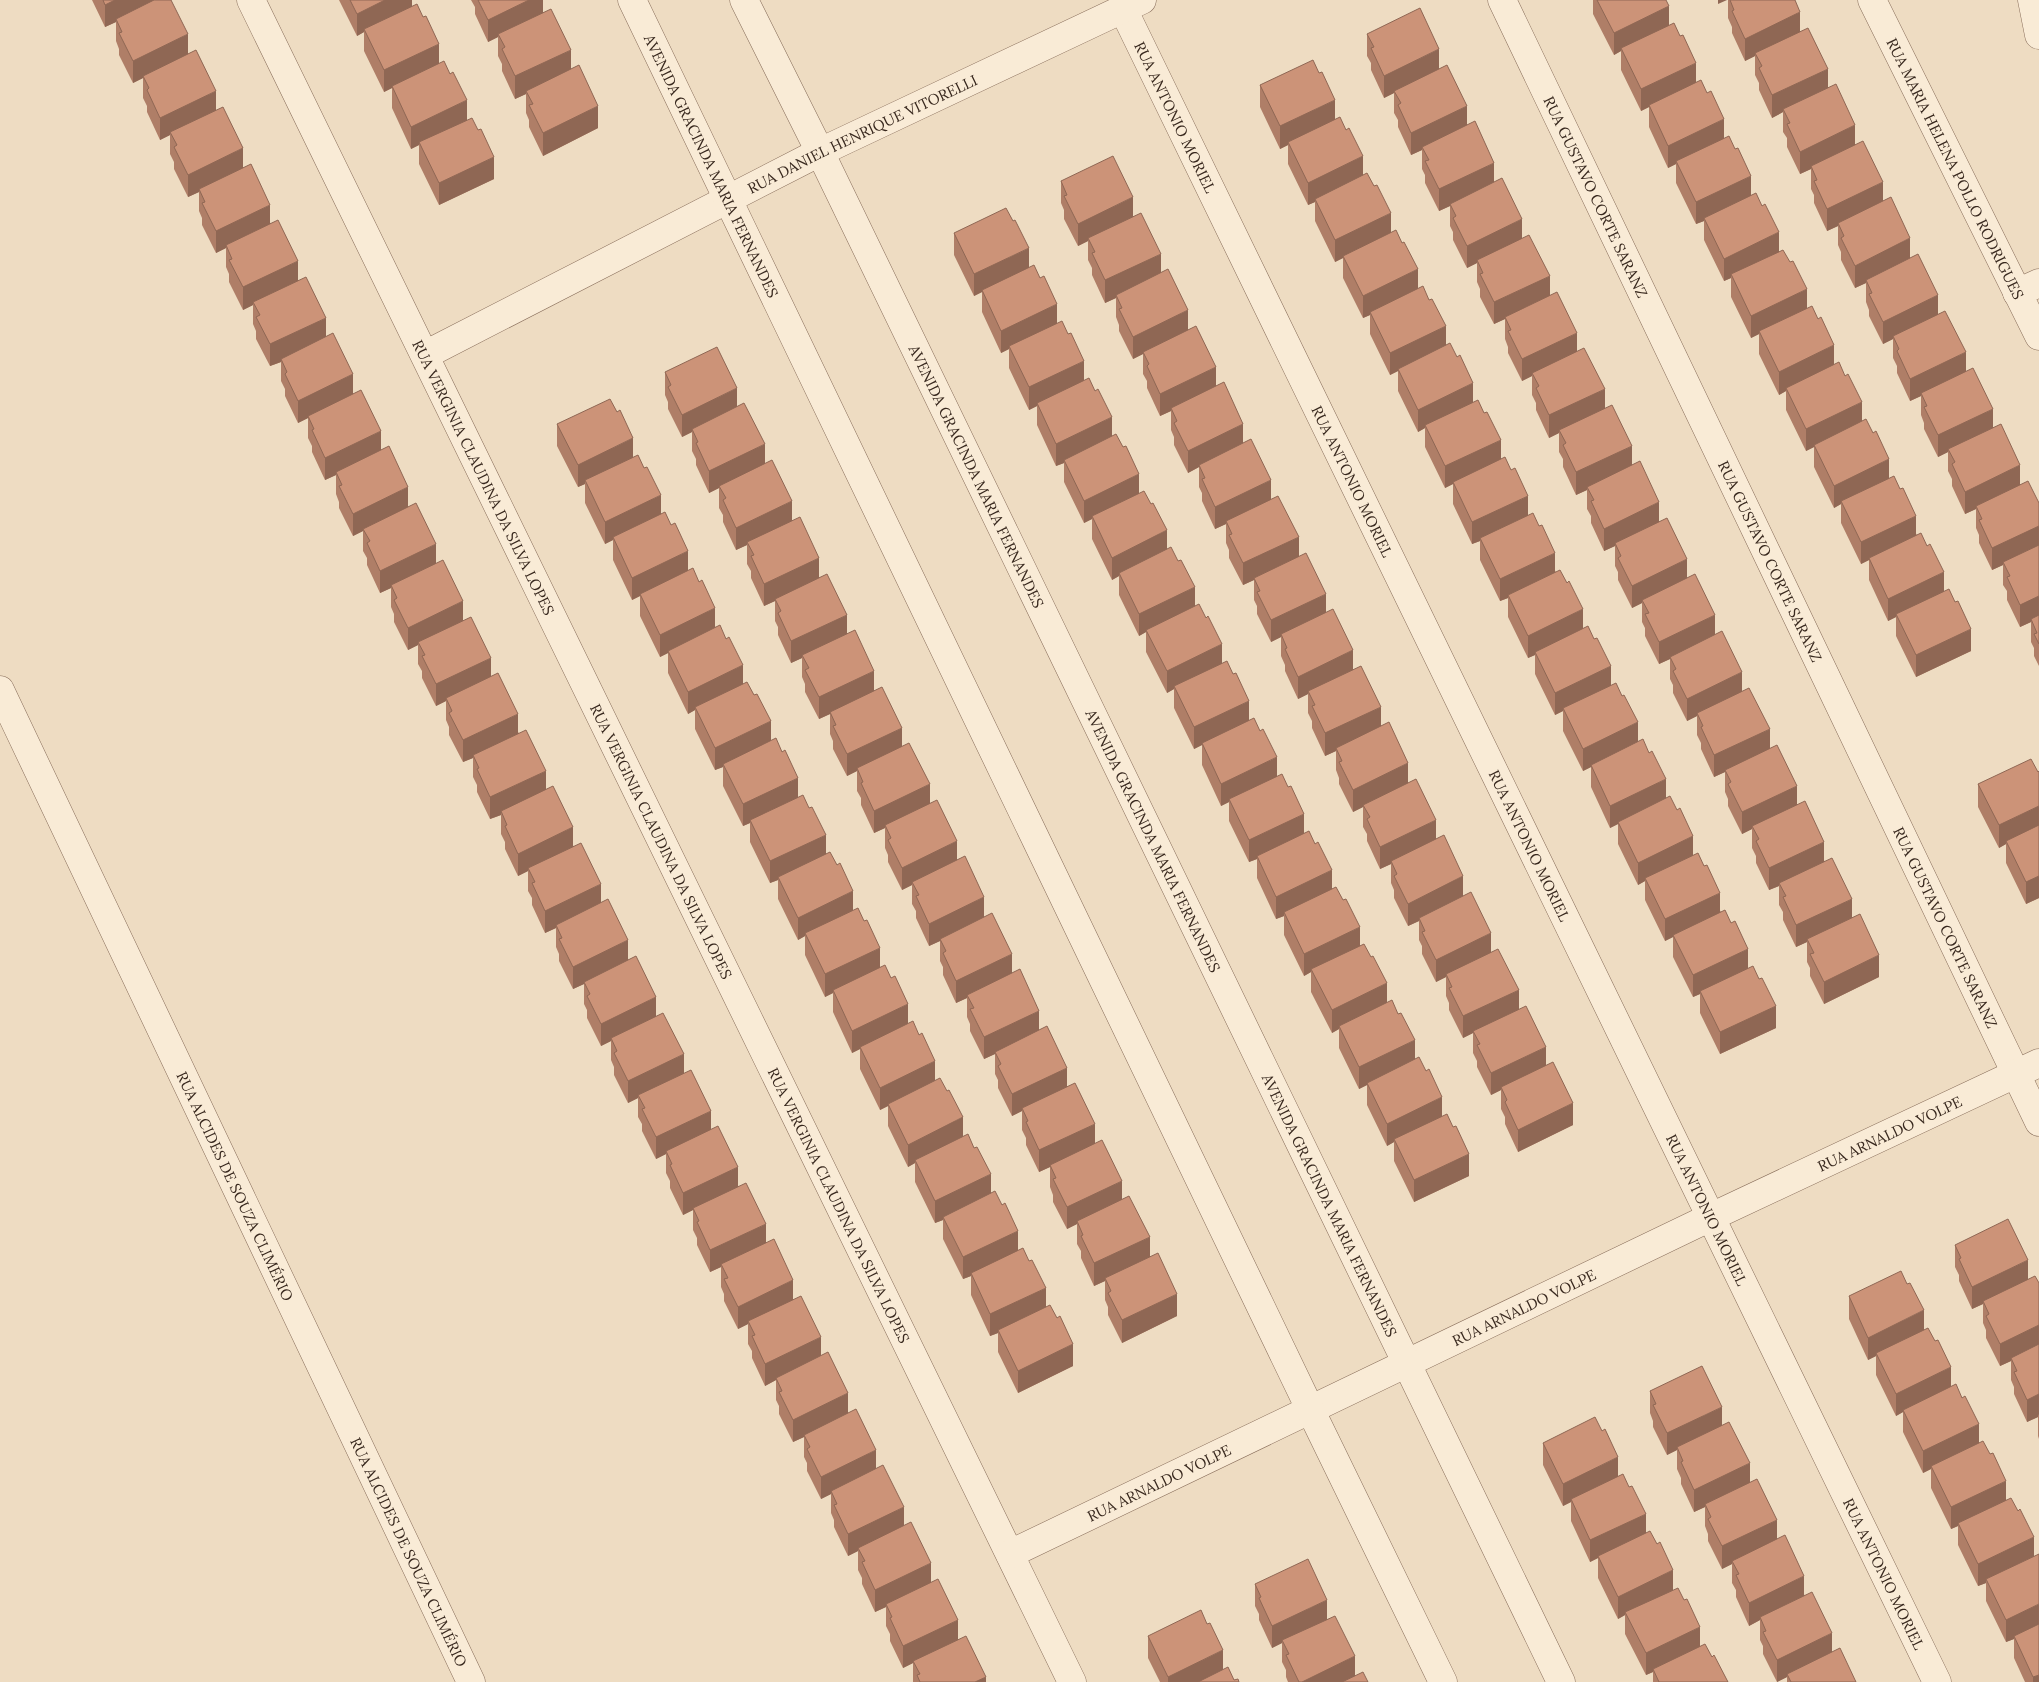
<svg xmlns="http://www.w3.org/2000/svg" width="2039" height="1682" viewBox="0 0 2039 1682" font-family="Lora,serif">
<rect width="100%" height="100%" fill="#eedcc2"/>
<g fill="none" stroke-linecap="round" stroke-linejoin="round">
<defs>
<g id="minor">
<path id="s1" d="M251,0L1072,1682"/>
<path id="s2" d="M1502,0L2039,1122"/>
<path id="s3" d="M1872,0L2039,336"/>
<path d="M2032,0L2039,35"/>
<path id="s4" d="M1123,9L1937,1682"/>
<path d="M2017,293L2039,283"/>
<path id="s5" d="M425,355L820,152L1142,0"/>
<path id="s6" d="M0,690L471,1682"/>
<path id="s7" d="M1010,1554L1711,1217L2039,1063"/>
</g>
<g id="tertiary">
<path id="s8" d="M632,0L1310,1409L1443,1682"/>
<path id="s9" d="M744,0L820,152L1561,1682"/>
</g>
</defs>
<use href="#minor" stroke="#886d5a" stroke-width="29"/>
<use href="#tertiary" stroke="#886d5a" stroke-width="29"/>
<use href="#minor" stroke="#f9ebd6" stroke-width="28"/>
<use href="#tertiary" stroke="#f9ebd6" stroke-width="28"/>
</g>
<path fill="#af7e67" d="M92,0H171L188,54L243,167L326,337L463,620L491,676L958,1639L986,1682H913V1663L903,1668L890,1641V1634L886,1626V1607L875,1612L862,1584V1578L858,1570V1551L848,1556L834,1527V1520L831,1513V1494L821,1499L807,1471V1463L804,1457V1437L793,1442L779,1414V1406L776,1400V1380L765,1386L752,1358V1351L748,1344V1324L738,1329L724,1301V1294L721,1287V1267L710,1272L697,1245V1238L693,1230V1210L683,1215L670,1188V1181L666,1173V1154L656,1159L642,1131V1124L638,1117V1098L628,1103L614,1075V1067L611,1060V1041L601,1046L587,1018V1010L584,1004V984L573,989L559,961V954L556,947V928L545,933L532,905V898L528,891V871L518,876L505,849V842L501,834V815L490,819L477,792V785L473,777V758L463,762L449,735V727L446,720V701L436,706L422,678V671L418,664V645L408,650L394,622V614L391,607V588L380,593L367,565V558L363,551V531L353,536L339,508V502L336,494V475L325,480L312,452V446L308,438V418L298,423L285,396V389L281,381V362L270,366L256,339V331L253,324V305L243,310L229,282V274L226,267V248L216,253L202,225V218L199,211V192L188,197L174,169V162L170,154V135L160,140L147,112V106L143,98V78L133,83L119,55V49L116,41V22L105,27Z
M339,0H412V6L494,179L439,205L419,164V145L411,149L392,108V88L384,92L364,51V32L357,36Z
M471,0H543V13L571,69L598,128L543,156L529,127V120L526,113V94L515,99L502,71V64L498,56V37L488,42L475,14V7Z
M1593,0H1666L1669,26L1944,591L1971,651L1916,677L1896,636V617L1888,621L1869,580V560L1861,564L1841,523V504L1834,508L1814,467V447L1806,451L1786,410V391L1779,395L1759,354V334L1751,338L1731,297V278L1724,281L1704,240V221L1696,224L1676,183V164L1668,168L1649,127V107L1641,111L1621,70V51L1614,55L1593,14Z
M1728,0H1795L1800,32L1910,258L1938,314L2020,485L2039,503V666L2034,656V648L2031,642V622L2020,627L2007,600V591L2003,585V565L1992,570L1979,543V535L1976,528V509L1965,514L1952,486V479L1948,471V452L1938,457L1924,429V423L1921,415V396L1910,401L1897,373V366L1893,358V339L1883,344L1869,316V310L1866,302V283L1855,288L1841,260V252L1838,245V226L1827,231L1814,203V195L1811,189V169L1800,174L1787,147V138L1783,132V112L1772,118L1759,90V83L1755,75V56L1745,61L1732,33V27L1728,18Z
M1367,34L1439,69L1742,691L1852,918L1879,977L1824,1004L1810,976V968L1807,962V942L1796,947L1783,920V912L1779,905V886L1769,890L1756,863V856L1752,848V829L1742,834L1728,806V799L1725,792V772L1714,777L1701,749V743L1697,735V716L1687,721L1673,693V685L1670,679V659L1659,664L1645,636V628L1642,622V603L1632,608L1618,580V572L1615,566V546L1604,551L1591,523V516L1587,509V490L1576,495L1563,467V459L1559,452V433L1549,438L1536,410V403L1532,395V376L1522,381L1508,353V347L1505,339V319L1494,324L1480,297V289L1477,282V263L1467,268L1453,240V232L1450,226V206L1439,211L1425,183V175L1422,169V150L1411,155L1398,127V120L1394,113V93L1384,98L1371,70V63L1367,56Z
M1260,85L1335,119L1583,628L1748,968L1776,1028L1720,1054L1700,1013V994L1693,997L1673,957V937L1665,941L1645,900V881L1638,885L1618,844V824L1610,828L1591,787V767L1583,771L1563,731V711L1555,715L1535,674V655L1528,658L1508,617V598L1500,601L1480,560V541L1472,544L1453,504V484L1445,488L1425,447V428L1418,432L1398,391V371L1390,375L1370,334V315L1363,318L1343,278V258L1335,262L1315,221V202L1308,205L1288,164V145L1280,149L1260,107Z
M1061,181L1133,216L1463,896L1491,952L1546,1065L1573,1125L1518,1152L1505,1124V1117L1501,1109V1090L1491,1095L1477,1067V1061L1473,1053V1033L1463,1038L1449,1010V1003L1446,996V977L1436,982L1422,954V946L1419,940V921L1408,926L1394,898V890L1391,883V864L1380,869L1367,841V834L1363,827V807L1353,812L1339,784V778L1336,770V751L1325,756L1312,728V721L1308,713V694L1298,699L1285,671V665L1281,656V637L1271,642L1257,614V606L1254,600V580L1243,585L1229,558V550L1226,543V524L1215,529L1202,501V493L1199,487V467L1188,473L1174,445V437L1171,430V411L1160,416L1147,388V381L1143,374V354L1133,359L1119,331V325L1116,317V298L1105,303L1092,275V268L1088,260V241L1078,246L1064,219V210L1061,203Z
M954,233L1029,267L1387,1003L1442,1116L1469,1176L1414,1202L1394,1161V1142L1387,1146L1367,1105V1085L1359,1089L1339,1048V1029L1332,1033L1311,992V972L1304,976L1284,935V916L1276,919L1257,878V859L1249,862L1229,821V802L1221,806L1202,765V745L1194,749L1174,708V689L1167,693L1146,652V632L1139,636L1119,595V576L1112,580L1092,539V519L1084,523L1064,482V463L1056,466L1037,425V406L1029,410L1009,368V349L1001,353L982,312V292L974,296L954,255Z
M665,372L737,407L874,691L902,747L1039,1030L1122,1199L1177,1316L1122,1343L1108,1315V1307L1105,1300V1281L1094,1286L1081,1258V1251L1077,1244V1224L1067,1229L1053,1202V1195L1050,1187V1167L1039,1172L1026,1145V1138L1022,1130V1111L1012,1116L998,1088V1080L995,1074V1054L984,1059L970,1031V1024L967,1017V998L956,1003L943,975V967L940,961V941L929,946L916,918V911L912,904V885L902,890L888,862V855L885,848V828L874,833L861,805V798L857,791V771L847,776L833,749V741L830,734V714L819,719L805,692V684L802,677V658L791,663L778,635V627L775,621V601L764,606L751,578V571L747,564V545L736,550L723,522V515L719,508V488L709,493L696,465V459L692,451V432L682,437L668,409V402L665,395Z
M557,424L633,457L935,1080L963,1137L1046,1307L1073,1366L1018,1393L998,1352V1333L990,1336L971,1295V1276L963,1279L943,1239V1220L935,1223L915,1182V1163L908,1167L888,1126V1106L880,1110L860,1069V1049L852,1053L833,1012V993L825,997L805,955V936L798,940L778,899V880L770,883L750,842V823L743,826L723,786V767L715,770L695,729V710L688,714L668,673V653L660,657L640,616V596L632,600L613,560V540L605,544L585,503V484L578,487L557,446Z
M2039,771V898L2026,904L2006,863V844L1999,848L1978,807V784Z
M1955,1245L2028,1279L2039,1283V1439L2038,1436V1417L2027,1422L2014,1394V1387L2011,1380V1361L2000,1366L1986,1338V1330L1983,1323V1304L1972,1309L1959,1281V1275L1955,1267Z
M1849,1296L1924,1330L2034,1557L2039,1682H2025L2014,1658V1639L2006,1642L1986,1601V1583L1978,1586L1958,1545V1526L1951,1529L1931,1488V1469L1923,1473L1903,1432V1412L1896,1416L1876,1375V1356L1868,1360L1849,1319Z
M1650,1391L1722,1425L1832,1652L1856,1682H1787V1677L1777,1682L1763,1654V1646L1760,1640V1620L1749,1626L1736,1597V1590L1732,1583V1564L1722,1569L1708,1541V1534L1705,1526V1507L1694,1512L1681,1484V1478L1677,1469V1450L1667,1455L1653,1427V1421L1650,1413Z
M1543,1443L1618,1476L1700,1646L1712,1657L1728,1682H1653V1672L1646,1675L1625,1634V1615L1618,1619L1598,1578V1558L1590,1562L1571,1521V1502L1563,1506L1543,1465Z
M1255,1584L1327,1619L1355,1676L1368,1682H1288L1286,1677V1670L1282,1662V1643L1272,1648L1259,1620V1614L1255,1606Z
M1148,1636L1223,1670L1234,1680L1239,1682H1160L1148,1658Z"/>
<path fill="#8f6754" d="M115,0H161L116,19V22L105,27V5Z
M385,0H412V9L364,29V32L357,36V14Z
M529,0H543V15L498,34V37L488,42V20Z
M1718,0H1727L1718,4Z
M1669,6V28L1621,48V51L1614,55V33Z
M1800,12V34L1755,53V56L1745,61V39Z
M188,34V57L143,76V78L133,83V61Z
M439,44V66L392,86V88L384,92V70Z
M1439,49V71L1394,91V93L1384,98V76Z
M571,50V72L526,91V94L515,99V76Z
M1696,63V85L1649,105V107L1641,111V89Z
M1828,69V91L1783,109V112L1772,118V95Z
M216,91V114L170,132V135L160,140V118Z
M467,100V122L419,142V145L411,149V127Z
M1335,100V122L1288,142V145L1280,149V126Z
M598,106V128L543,156V133Z
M1467,106V128L1422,147V150L1411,155V133Z
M1724,119V141L1676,161V164L1668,168V146Z
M1855,125V147L1811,166V169L1800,174V152Z
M243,148V170L199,189V192L188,197V175Z
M1363,156V178L1315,199V202L1308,205V183Z
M494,157V179L439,205V183Z
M1494,163V185L1450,204V206L1439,211V189Z
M1751,176V198L1704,218V221L1696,224V202Z
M1883,182V204L1838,223V226L1827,231V209Z
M1133,197V219L1088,238V241L1078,246V224Z
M270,205V227L226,245V248L216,253V231Z
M1391,213V235L1343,256V258L1335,262V240Z
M1522,219V242L1477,260V263L1467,268V246Z
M1779,232V254L1731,274V278L1724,281V259Z
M1910,238V261L1866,280V283L1855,288V266Z
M1029,248V270L982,290V292L974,296V274Z
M1161,254V276L1116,295V298L1105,303V280Z
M298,261V283L253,302V305L243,310V287Z
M1418,269V292L1370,312V315L1363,318V296Z
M1550,276V298L1505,317V319L1494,324V302Z
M1807,289V311L1759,331V334L1751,338V316Z
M1938,295V317L1893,336V339L1883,344V322Z
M1057,304V326L1009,346V349L1001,353V331Z
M1188,310V332L1143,352V354L1133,359V337Z
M326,318V340L281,359V362L270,366V344Z
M1446,326V348L1398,369V371L1390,375V353Z
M1577,333V355L1532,373V376L1522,381V359Z
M1834,345V367L1786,388V391L1779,395V372Z
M1966,352V374L1921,393V396L1910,401V379Z
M1084,361V383L1037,403V406L1029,410V387Z
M1216,367V389L1171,408V411L1160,416V394Z
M353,374V396L308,416V418L298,423V401Z
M1473,383V405L1425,425V428L1418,432V410Z
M737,388V410L692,429V432L682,437V415Z
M1605,389V411L1559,430V433L1549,438V415Z
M1862,402V424L1814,445V447L1806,451V429Z
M1993,409V431L1948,449V452L1938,457V435Z
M1112,417V439L1064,460V463L1056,466V444Z
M1243,424V446L1199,465V467L1188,473V451Z
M381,431V453L336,472V475L325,480V458Z
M633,438V460L585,480V484L578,487V465Z
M1501,440V462L1453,482V484L1445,488V466Z
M765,444V467L719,486V488L709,493V471Z
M1632,446V468L1587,487V490L1576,495V472Z
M1889,459V481L1841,501V504L1834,508V486Z
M2020,465V487L1976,506V509L1965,514V492Z
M1139,474V496L1092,516V519L1084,523V501Z
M1271,480V503L1226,521V524L1215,529V507Z
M408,487V510L363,529V531L353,536V514Z
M661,495V517L613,537V540L605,544V522Z
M1528,496V518L1480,538V541L1472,544V522Z
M792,501V523L747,542V545L736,550V528Z
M1659,502V524L1615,543V546L1604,551V529Z
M1916,516V538L1869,558V560L1861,564V542Z
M2039,526V548L2003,562V565L1992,570V548Z
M1167,530V553L1119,573V576L1112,580V558Z
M1299,537V559L1254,578V580L1243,585V563Z
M436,544V567L391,585V588L380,593V571Z
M688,551V573L640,594V596L632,600V578Z
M1555,553V575L1508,595V598L1500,601V579Z
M819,558V580L775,599V601L764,606V584Z
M1687,559V581L1642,600V603L1632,608V586Z
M1944,572V594L1896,614V617L1888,621V599Z
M1195,587V609L1146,630V632L1139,636V614Z
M1326,594V616L1281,634V637L1271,642V620Z
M2039,596V618L2031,619V622L2020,627V605Z
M463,601V623L418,642V645L408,650V628Z
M715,608V630L668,651V653L660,657V635Z
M1583,609V631L1535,652V655L1528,658V636Z
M847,615V637L802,655V658L791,663V641Z
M1715,615V638L1670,657V659L1659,664V642Z
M1971,629V651L1916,677V655Z
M1222,644V666L1174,686V689L1167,693V671Z
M1353,650V672L1308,691V694L1298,699V677Z
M491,658V680L446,698V701L436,706V684Z
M743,665V687L695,707V710L688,714V692Z
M1611,666V688L1563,708V711L1555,715V693Z
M874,671V693L830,712V714L819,719V697Z
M1742,672V694L1697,713V716L1687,721V699Z
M1249,701V723L1202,743V745L1194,749V727Z
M1381,707V729L1336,748V751L1325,756V733Z
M518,714V736L473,755V758L463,762V740Z
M771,721V744L723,764V767L715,770V748Z
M1638,722V744L1591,765V767L1583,771V749Z
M902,728V750L857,768V771L847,776V754Z
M1770,729V751L1725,770V772L1714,777V755Z
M1277,757V779L1229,799V802L1221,806V784Z
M1408,763V785L1363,805V807L1353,812V790Z
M546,771V793L501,811V815L490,819V797Z
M798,778V800L750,820V823L743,826V804Z
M1666,779V801L1618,822V824L1610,828V806Z
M930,784V806L885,825V828L874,833V811Z
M1797,786V808L1752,826V829L1742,834V812Z
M2039,806V828L2006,841V844L1999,848V825Z
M1304,814V836L1257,856V859L1249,862V840Z
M1436,820V842L1391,861V864L1380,869V847Z
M573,827V849L528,868V871L518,876V854Z
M826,835V857L778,877V880L770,883V861Z
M1693,836V858L1645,878V881L1638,885V863Z
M957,841V863L912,882V885L902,890V868Z
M1824,842V864L1779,883V886L1769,890V868Z
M1332,870V892L1284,912V916L1276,919V897Z
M1463,876V899L1419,918V921L1408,926V904Z
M2039,876V898L2026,904V882Z
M601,884V906L556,925V928L545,933V911Z
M853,891V913L805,933V936L798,940V918Z
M1720,893V915L1673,935V937L1665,941V919Z
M984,897V919L940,939V941L929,946V924Z
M1852,899V921L1807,939V942L1796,947V925Z
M1360,927V949L1311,969V972L1304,976V954Z
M1491,933V955L1446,974V977L1436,982V960Z
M628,940V963L584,982V984L573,989V967Z
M880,948V970L833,990V993L825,997V974Z
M1748,949V971L1700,991V994L1693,997V975Z
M1012,954V976L967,995V998L956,1003V981Z
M1879,955V977L1824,1004V982Z
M1387,983V1005L1339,1026V1029L1332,1033V1010Z
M1519,990V1012L1473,1031V1033L1463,1038V1016Z
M656,997V1020L611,1038V1041L601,1046V1024Z
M908,1004V1026L860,1047V1049L852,1053V1031Z
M1776,1006V1028L1720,1054V1032Z
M1039,1011V1033L995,1052V1054L984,1059V1037Z
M1415,1040V1062L1367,1083V1085L1359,1089V1067Z
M1546,1047V1069L1501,1087V1090L1491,1095V1073Z
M684,1054V1076L638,1095V1098L628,1103V1081Z
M935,1061V1083L888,1104V1106L880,1110V1088Z
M1067,1068V1090L1022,1108V1111L1012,1116V1094Z
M1442,1097V1119L1394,1139V1142L1387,1146V1124Z
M1573,1103V1125L1518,1152V1130Z
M711,1111V1133L666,1151V1154L656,1159V1137Z
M963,1117V1140L915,1160V1163L908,1167V1145Z
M1095,1124V1146L1050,1165V1167L1039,1172V1150Z
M1469,1154V1176L1414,1202V1180Z
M738,1167V1189L693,1208V1210L683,1215V1193Z
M991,1174V1197L943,1217V1220L935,1223V1201Z
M1122,1181V1203L1077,1221V1224L1067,1229V1207Z
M766,1224V1246L721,1264V1267L710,1272V1250Z
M1018,1231V1253L971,1273V1276L963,1279V1257Z
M1150,1237V1259L1105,1278V1281L1094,1286V1263Z
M2028,1260V1283L1983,1301V1304L1972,1309V1287Z
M793,1280V1302L748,1321V1324L738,1329V1307Z
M1046,1288V1310L998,1330V1333L990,1336V1314Z
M1177,1294V1316L1122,1343V1320Z
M1924,1310V1333L1876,1353V1356L1868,1360V1338Z
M2039,1325V1347L2011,1358V1361L2000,1366V1344Z
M821,1337V1359L776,1378V1380L765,1386V1364Z
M1073,1344V1366L1018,1393V1371Z
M1951,1367V1390L1903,1410V1412L1896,1416V1394Z
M848,1393V1415L804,1435V1437L793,1442V1420Z
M2039,1394V1416L2038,1414V1417L2027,1422V1400Z
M1722,1407V1429L1677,1447V1450L1667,1455V1433Z
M1979,1424V1446L1931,1466V1469L1923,1473V1451Z
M876,1450V1472L831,1491V1494L821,1499V1477Z
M1618,1457V1479L1571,1499V1502L1563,1506V1484Z
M1750,1463V1485L1705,1504V1507L1694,1512V1490Z
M2006,1481V1503L1958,1523V1526L1951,1529V1507Z
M904,1507V1529L858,1548V1551L848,1556V1534Z
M1646,1514V1536L1598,1556V1558L1590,1562V1540Z
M1777,1520V1542L1732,1561V1564L1722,1569V1546Z
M2034,1537V1559L1986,1579V1583L1978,1586V1564Z
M931,1563V1586L886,1604V1607L875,1612V1590Z
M1673,1570V1592L1625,1612V1615L1618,1619V1597Z
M1804,1576V1598L1760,1617V1620L1749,1626V1603Z
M1327,1600V1622L1282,1640V1643L1272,1648V1626Z
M2039,1604V1627L2014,1636V1639L2006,1642V1620Z
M958,1620V1642L913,1661V1663L903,1668V1646Z
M1700,1627V1649L1653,1669V1672L1646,1675V1653Z
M1832,1633V1655L1787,1674V1677L1777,1682V1660Z
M1223,1650V1673L1204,1682H1168V1677Z
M1355,1656V1678L1347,1682H1302Z
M2039,1675V1682H2033V1677Z
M986,1677V1682H975Z"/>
<path fill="#cc9378" stroke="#8f6754" d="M103,0H115L105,5Z
M154,0H171L188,34L133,61L119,33L122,32L116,19Z
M350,0H385L357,14Z
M478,0H529L488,20Z
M1597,0H1666L1669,6L1614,33Z
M1730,0H1795L1800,12L1745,39L1732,11L1734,10Z
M417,4L423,17L426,16L439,44L384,70L364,29Z
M1420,8L1439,49L1384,76L1371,48L1374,47L1367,34Z
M551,9L571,50L515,76L502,49L505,47L498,34Z
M1674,23L1680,36L1683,35L1696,63L1641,89L1621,48Z
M1808,28L1828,69L1772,95L1759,68L1762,66L1755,53Z
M196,50L216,91L160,118L147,90L149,88L143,76Z
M1313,60L1319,73L1322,72L1335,100L1280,126L1260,85Z
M444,61L450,74L453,72L467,100L411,127L392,86Z
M579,65L598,106L543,133L529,105L533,104L526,91Z
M1447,65L1467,106L1411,133L1398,105L1401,103L1394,91Z
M1701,80L1707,93L1711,91L1724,119L1668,146L1649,105Z
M1836,84L1855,125L1800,152L1787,124L1790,123L1783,109Z
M223,107L243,148L188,175L174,147L177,145L170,132Z
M1340,117L1346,130L1349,128L1363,156L1308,183L1288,142Z
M472,118L478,130L481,129L494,157L439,183L419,142Z
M1475,121L1494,163L1439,189L1425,161L1429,160L1422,147Z
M1729,136L1735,149L1738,148L1751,176L1696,202L1676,161Z
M1863,141L1883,182L1827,209L1814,181L1817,180L1811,166Z
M1113,156L1133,197L1078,224L1064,196L1067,195L1061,181Z
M251,164L270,205L216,231L202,203L205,202L199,189Z
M1367,173L1374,186L1377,185L1391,213L1335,240L1315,199Z
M1502,178L1522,219L1467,246L1453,218L1456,216L1450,204Z
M1756,193L1762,206L1765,204L1779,232L1724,259L1704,218Z
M1891,197L1910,238L1855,266L1841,238L1844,236L1838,223Z
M1006,208L1013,221L1015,220L1029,248L974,274L954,233Z
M1141,213L1161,254L1105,280L1092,253L1095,252L1088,238Z
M278,220L298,261L243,287L229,260L232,259L226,245Z
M1396,230L1402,243L1404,242L1418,269L1363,296L1343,256Z
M1529,235L1550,276L1494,302L1480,274L1483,273L1477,260Z
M1783,250L1790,262L1793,261L1807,289L1751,316L1731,274Z
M1918,254L1938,295L1883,322L1869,294L1872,293L1866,280Z
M1034,265L1040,278L1044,276L1057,304L1001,331L982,290Z
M1168,269L1188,310L1133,337L1119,309L1122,308L1116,295Z
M306,277L326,318L270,344L256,317L260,315L253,302Z
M1423,286L1429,300L1432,299L1446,326L1390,353L1370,312Z
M1557,292L1577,333L1522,359L1508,331L1511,330L1505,317Z
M1812,306L1818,319L1821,317L1834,345L1779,372L1759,331Z
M1945,311L1966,352L1910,379L1897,351L1899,349L1893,336Z
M1062,321L1068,334L1071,333L1084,361L1029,387L1009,346Z
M1196,326L1216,367L1160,394L1147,366L1149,364L1143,352Z
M333,333L353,374L298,401L285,374L287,372L281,359Z
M1450,343L1457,357L1460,355L1473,383L1418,410L1398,369Z
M717,347L737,388L682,415L668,387L671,385L665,372Z
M1584,348L1605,389L1549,415L1536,388L1539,386L1532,373Z
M1839,362L1845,376L1848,374L1862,402L1806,429L1786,388Z
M1973,368L1993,409L1938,435L1924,407L1927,406L1921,393Z
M1089,378L1095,391L1098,389L1112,417L1056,444L1037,403Z
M1224,382L1243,424L1188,451L1174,423L1177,421L1171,408Z
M361,390L381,431L325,458L312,430L314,429L308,416Z
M610,399L617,412L620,410L633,438L578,465L557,424Z
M1478,400L1484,413L1487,412L1501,440L1445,466L1425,425Z
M744,403L765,444L709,471L696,443L698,442L692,429Z
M1612,405L1632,446L1576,472L1563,445L1566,443L1559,430Z
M1866,419L1873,433L1876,431L1889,459L1834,486L1814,445Z
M2001,424L2020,465L1965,492L1952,464L1955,462L1948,449Z
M1116,434L1123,447L1126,446L1139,474L1084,501L1064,460Z
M1251,439L1271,480L1215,507L1202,479L1205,478L1199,465Z
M389,446L408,487L353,514L339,486L342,485L336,472Z
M638,455L644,468L647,467L661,495L605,522L585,480Z
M1505,457L1511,470L1515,468L1528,496L1472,522L1453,482Z
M772,460L792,501L736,528L723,500L726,498L719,486Z
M1640,461L1659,502L1604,529L1591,501L1594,500L1587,487Z
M1894,476L1900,489L1903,488L1916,516L1861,542L1841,501Z
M2028,481L2039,503V526L1992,548L1979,520L1982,519L1976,506Z
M1144,491L1151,504L1153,503L1167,530L1112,558L1092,516Z
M1278,496L1299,537L1243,563L1229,535L1232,534L1226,521Z
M416,503L436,544L380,571L367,543L370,541L363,529Z
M665,512L671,525L675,523L688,551L632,578L613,537Z
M1533,513L1539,526L1542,525L1555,553L1500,579L1480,538Z
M800,517L819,558L764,584L751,556L754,555L747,542Z
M1667,518L1687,559L1632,586L1618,558L1621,556L1615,543Z
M1921,533L1927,546L1930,544L1944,572L1888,599L1869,558Z
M2039,545V596L2020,605L2007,577L2010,576L2003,562Z
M1171,547L1178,561L1181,560L1195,587L1139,614L1119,573Z
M1306,553L1326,594L1271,620L1257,592L1260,591L1254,578Z
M443,560L463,601L408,628L394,600L397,598L391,585Z
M693,568L699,582L702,580L715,608L660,635L640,594Z
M1560,570L1567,583L1569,581L1583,609L1528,636L1508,595Z
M827,574L847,615L791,641L778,613L781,611L775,599Z
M1695,574L1715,615L1659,642L1645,614L1649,613L1642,600Z
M1949,589L1955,602L1958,601L1971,629L1916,655L1896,614Z
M1199,604L1206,618L1208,616L1222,644L1167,671L1146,630Z
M1333,609L1353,650L1298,677L1285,649L1287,648L1281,634Z
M2039,615V644L2034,634L2037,633L2031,619Z
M471,617L491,658L436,684L422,656L425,655L418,642Z
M720,625L726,639L729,637L743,665L688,692L668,651Z
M1588,626L1594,639L1597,638L1611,666L1555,693L1535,652Z
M855,630L874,671L819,697L805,670L809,668L802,655Z
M1722,631L1742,672L1687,699L1673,671L1676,669L1670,657Z
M1227,661L1233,674L1236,673L1249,701L1194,727L1174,686Z
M1361,666L1381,707L1325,733L1312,706L1315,705L1308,691Z
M498,673L518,714L463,740L449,713L452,711L446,698Z
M747,682L754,695L757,694L771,721L715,748L695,707Z
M1616,683L1622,696L1624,695L1638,722L1583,749L1563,708Z
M882,687L902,728L847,754L833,726L836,725L830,712Z
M1749,688L1770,729L1714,755L1701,727L1703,726L1697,713Z
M1254,718L1260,731L1263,729L1277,757L1221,784L1202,743Z
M1389,722L1408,763L1353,790L1339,762L1342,761L1336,748Z
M526,730L546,771L490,797L477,769L479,768L473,755Z
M776,738L782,752L785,750L798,778L743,804L723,764Z
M1643,739L1649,753L1652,751L1666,779L1610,806L1591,765Z
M909,743L930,784L874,811L861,783L863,782L857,768Z
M1777,745L1797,786L1742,812L1728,784L1731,782L1725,770Z
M2031,759L2038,772L2039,771V806L1999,825L1978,784Z
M1282,774L1288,787L1291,786L1304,814L1249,840L1229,799Z
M1416,779L1436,820L1380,847L1367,819L1370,817L1363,805Z
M553,786L573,827L518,854L505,826L507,825L501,811Z
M803,795L809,808L812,807L826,835L770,861L750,820Z
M1670,796L1677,810L1680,808L1693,836L1638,863L1618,822Z
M937,800L957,841L902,868L888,840L891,838L885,825Z
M1805,801L1824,842L1769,868L1756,841L1759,839L1752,826Z
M2039,825V876L2026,882L2006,841Z
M1309,831L1315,844L1318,842L1332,870L1276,897L1257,856Z
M1444,835L1463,876L1408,904L1394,876L1397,874L1391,861Z
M581,843L601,884L545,911L532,883L535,882L528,868Z
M830,852L837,865L840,863L853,891L798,918L778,877Z
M1698,853L1704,866L1707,865L1720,893L1665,919L1645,878Z
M965,856L984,897L929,924L916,896L919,895L912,882Z
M1832,858L1852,899L1796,925L1783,897L1786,896L1779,883Z
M1336,887L1343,900L1346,899L1360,927L1304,954L1284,912Z
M1471,892L1491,933L1436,960L1422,932L1425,931L1419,918Z
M608,899L628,940L573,967L559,939L562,938L556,925Z
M858,908L864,921L867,920L880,948L825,974L805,933Z
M1725,910L1731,923L1735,921L1748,949L1693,975L1673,935Z
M992,913L1012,954L956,981L943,953L946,951L940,939Z
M1860,914L1879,955L1824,982L1810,954L1814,953L1807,939Z
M1364,944L1371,957L1373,956L1387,983L1332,1010L1311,969Z
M1498,949L1519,990L1463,1016L1449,988L1452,987L1446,974Z
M636,956L656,997L601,1024L587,996L590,994L584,982Z
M885,965L891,978L895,976L908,1004L852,1031L833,990Z
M1753,966L1759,979L1762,978L1776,1006L1720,1032L1700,991Z
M1020,969L1039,1011L984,1037L970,1009L974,1008L967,995Z
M1392,1000L1398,1014L1401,1013L1415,1040L1359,1067L1339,1026Z
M1526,1006L1546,1047L1491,1073L1477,1045L1480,1044L1473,1031Z
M663,1013L684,1054L628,1081L614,1053L617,1051L611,1038Z
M913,1021L919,1035L922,1033L935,1061L880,1088L860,1047Z
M1047,1026L1067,1068L1012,1094L998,1066L1001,1064L995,1052Z
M1419,1057L1426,1071L1429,1069L1442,1097L1387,1124L1367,1083Z
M1553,1062L1573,1103L1518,1130L1505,1102L1507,1100L1501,1087Z
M691,1070L711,1111L656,1137L642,1109L645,1108L638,1095Z
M940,1078L947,1091L949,1090L963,1117L908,1145L888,1104Z
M1075,1083L1095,1124L1039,1150L1026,1122L1028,1121L1022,1108Z
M1447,1114L1453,1127L1456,1126L1469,1154L1414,1180L1394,1139Z
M718,1126L738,1167L683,1193L670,1165L672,1164L666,1151Z
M968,1134L974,1148L977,1147L991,1174L935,1201L915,1160Z
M1102,1140L1122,1181L1067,1207L1053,1179L1056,1178L1050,1165Z
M746,1183L766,1224L710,1250L697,1222L699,1221L693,1208Z
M995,1191L1002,1205L1005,1203L1018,1231L963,1257L943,1217Z
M1129,1196L1150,1237L1094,1263L1081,1236L1083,1235L1077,1221Z
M2008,1219L2028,1260L1972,1287L1959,1259L1961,1258L1955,1245Z
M774,1239L793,1280L738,1307L724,1279L728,1278L721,1264Z
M1023,1248L1029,1261L1032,1260L1046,1288L990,1314L971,1273Z
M1158,1253L1177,1294L1122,1320L1108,1293L1111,1291L1105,1278Z
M1901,1271L1907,1284L1910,1283L1924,1310L1868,1338L1849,1296Z
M2035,1276L2039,1283V1325L2000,1344L1986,1316L1989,1314L1983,1301Z
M801,1296L821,1337L765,1364L752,1336L755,1335L748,1321Z
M1050,1305L1057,1318L1060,1316L1073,1344L1018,1371L998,1330Z
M1928,1328L1935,1341L1938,1340L1951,1367L1896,1394L1876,1353Z
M2039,1344V1394L2027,1400L2014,1372L2017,1371L2011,1358Z
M828,1352L848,1393L793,1420L779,1392L782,1391L776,1378Z
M1702,1366L1722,1407L1667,1433L1653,1405L1656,1404L1650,1391Z
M1956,1384L1962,1398L1965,1396L1979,1424L1923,1451L1903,1410Z
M856,1409L876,1450L821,1477L807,1449L810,1447L804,1435Z
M1595,1417L1602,1431L1605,1429L1618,1457L1563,1484L1543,1443Z
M1729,1422L1750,1463L1694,1490L1681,1462L1683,1461L1677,1447Z
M1983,1441L1990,1454L1993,1453L2006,1481L1951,1507L1931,1466Z
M883,1465L904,1507L848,1534L834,1505L837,1504L831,1491Z
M1623,1474L1629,1487L1632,1486L1646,1514L1590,1540L1571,1499Z
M1757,1479L1777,1520L1722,1546L1708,1519L1711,1517L1705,1504Z
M2011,1498L2018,1511L2020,1509L2034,1537L1978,1564L1958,1523Z
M911,1522L931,1563L875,1590L862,1562L865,1561L858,1548Z
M1650,1531L1657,1544L1660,1542L1673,1570L1618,1597L1598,1556Z
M1785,1535L1804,1576L1749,1603L1736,1575L1739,1574L1732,1561Z
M2039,1554V1604L2006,1620L1986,1579Z
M1308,1559L1327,1600L1272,1626L1259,1598L1261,1597L1255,1584Z
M938,1579L958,1620L903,1646L890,1618L892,1617L886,1604Z
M1678,1588L1684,1600L1687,1599L1700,1627L1646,1653L1625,1612Z
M1812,1592L1832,1633L1777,1660L1763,1632L1766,1631L1760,1617Z
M1201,1610L1207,1624L1210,1623L1223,1650L1168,1677L1148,1636Z
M1335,1616L1355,1656L1302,1682H1299L1286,1655L1289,1654L1282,1640Z
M2039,1624V1675L2033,1677L2014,1636Z
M966,1636L986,1677L975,1682H920L917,1675L920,1674L913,1661Z
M1705,1644L1712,1657L1714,1655L1728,1682H1659L1653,1669Z
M1840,1648L1856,1682H1791L1787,1674Z
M1228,1667L1234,1680L1238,1679L1239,1682H1198Z
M1363,1672L1368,1682H1342Z"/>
<g text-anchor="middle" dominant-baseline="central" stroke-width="5" stroke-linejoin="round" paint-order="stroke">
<g font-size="15" fill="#38281e" stroke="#f5e7d2">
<text stroke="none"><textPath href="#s4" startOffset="120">RUA ANTONIO MORIEL</textPath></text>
<text stroke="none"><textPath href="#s5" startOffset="490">RUA DANIEL HENRIQUE VITORELLI</textPath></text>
<text stroke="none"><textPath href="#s8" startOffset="184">AVENIDA GRACINDA MARIA FERNANDES</textPath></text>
<text stroke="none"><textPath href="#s3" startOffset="188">RUA MARIA HELENA POLLO RODRIGUES</textPath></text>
<text stroke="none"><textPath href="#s2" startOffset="218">RUA GUSTAVO CORTE SARANZ</textPath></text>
<text stroke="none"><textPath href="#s9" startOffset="530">AVENIDA GRACINDA MARIA FERNANDES</textPath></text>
<text stroke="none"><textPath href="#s1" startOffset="531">RUA VERGINIA CLAUDINA DA SILVA LOPES</textPath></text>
<text stroke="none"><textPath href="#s4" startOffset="525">RUA ANTONIO MORIEL</textPath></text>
<text stroke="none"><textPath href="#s2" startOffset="622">RUA GUSTAVO CORTE SARANZ</textPath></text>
<text stroke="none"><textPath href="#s9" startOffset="935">AVENIDA GRACINDA MARIA FERNANDES</textPath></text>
<text stroke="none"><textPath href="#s1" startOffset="936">RUA VERGINIA CLAUDINA DA SILVA LOPES</textPath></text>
<text stroke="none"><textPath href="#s4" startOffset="930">RUA ANTONIO MORIEL</textPath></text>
<text stroke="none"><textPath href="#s2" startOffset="1028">RUA GUSTAVO CORTE SARANZ</textPath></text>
<text stroke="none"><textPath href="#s7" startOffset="975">RUA ARNALDO VOLPE</textPath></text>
<text stroke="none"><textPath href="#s6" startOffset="549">RUA ALCIDES DE SOUZA CLIMÉRIO</textPath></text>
<text stroke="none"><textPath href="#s1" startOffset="1341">RUA VERGINIA CLAUDINA DA SILVA LOPES</textPath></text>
<text stroke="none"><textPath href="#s9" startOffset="1340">AVENIDA GRACINDA MARIA FERNANDES</textPath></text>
<text stroke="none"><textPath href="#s4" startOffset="1335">RUA ANTONIO MORIEL</textPath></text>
<text stroke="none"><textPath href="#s7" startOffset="570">RUA ARNALDO VOLPE</textPath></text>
<text stroke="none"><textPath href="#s7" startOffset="165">RUA ARNALDO VOLPE</textPath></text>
<text stroke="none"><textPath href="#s6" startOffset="954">RUA ALCIDES DE SOUZA CLIMÉRIO</textPath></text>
<text stroke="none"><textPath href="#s4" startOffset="1740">RUA ANTONIO MORIEL</textPath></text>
</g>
</g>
</svg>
